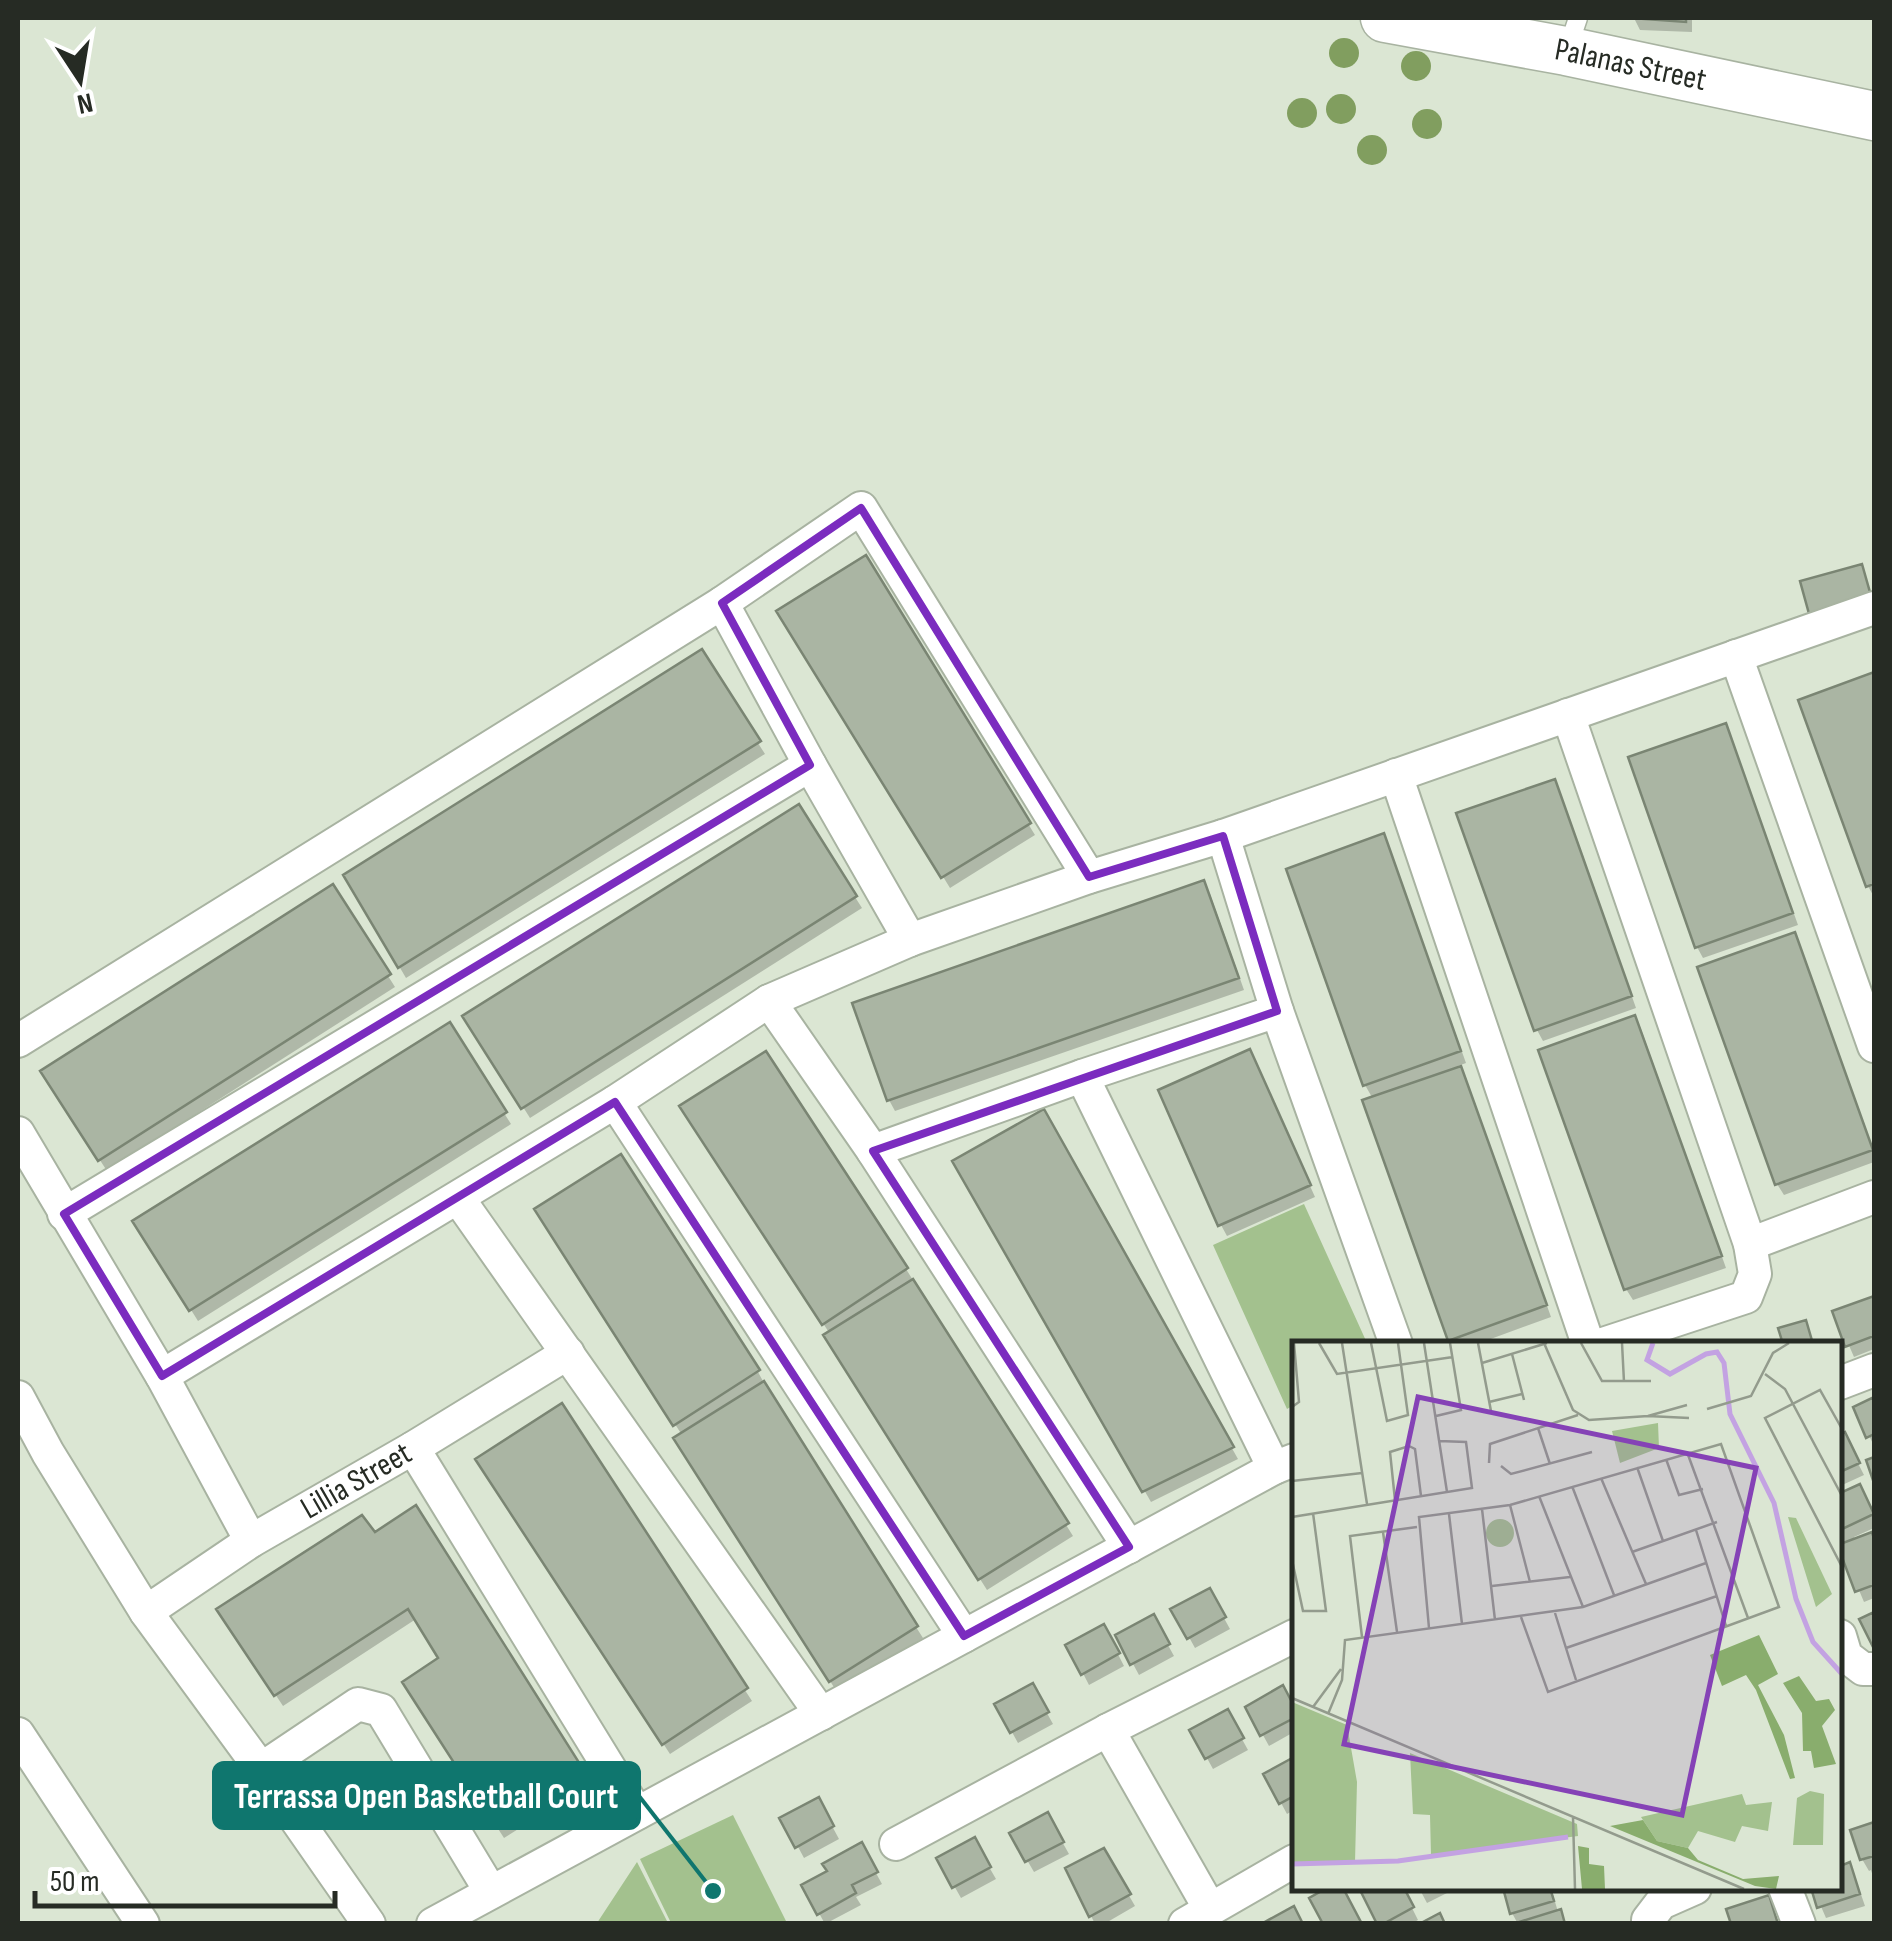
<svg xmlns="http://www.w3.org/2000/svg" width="1892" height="1941" viewBox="0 0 1892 1941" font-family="'Sofia Sans Condensed',sans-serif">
<rect width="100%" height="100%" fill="#dbe6d3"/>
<path fill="#a3c18e" d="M1304,1204L1367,1343L1294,1344V1405L1287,1409L1213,1245Z
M733,1815L787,1923H671L640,1859Z
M637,1862L668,1923H597Z"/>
<path fill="#0003" d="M1634,18H1692V32L1640,30Z
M865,559L1035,835L950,888L780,611Z
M701,653L765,754L406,978L346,876Z
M1874,675V897L1868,886L1801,701Z
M1725,726L1731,737L1798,925L1703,958L1697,947Z
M1560,793L1636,1008L1543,1041L1537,1030Z
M1389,848L1466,1063L1458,1066L1466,1080L1551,1317L1477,1344H1453L1451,1340L1373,1099L1365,1085L1289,870Z
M1203,883L1210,894L1244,990L895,1111L889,1100Z
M332,887L395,987L107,1171L50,1083Z
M855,897L862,908L530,1118L466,1017Z
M1794,935L1800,946L1874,1153V1162L1784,1195L1777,1184Z
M1634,1018L1641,1029L1726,1268L1633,1300L1626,1289L1541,1051Z
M449,1026L511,1124L198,1321L136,1222Z
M765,1054L906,1269L1073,1536L987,1590L833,1347L830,1334L689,1118Z
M1255,1064L1315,1197L1227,1236L1221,1225Z
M1043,1112L1238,1459L1151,1502L955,1162Z
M620,1157L758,1372L764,1383L762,1384L923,1638L837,1692L683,1450L682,1435L544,1221Z
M1874,1298V1349L1854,1357L1835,1313Z
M1874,1400V1446L1856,1408Z
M561,1406L752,1701L670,1754L485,1471Z
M1844,1436L1864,1475L1840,1486V1438Z
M1859,1487L1874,1519V1528L1854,1537L1855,1541L1871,1535L1874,1542V1598L1864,1602L1840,1545V1496Z
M415,1508L589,1784L504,1838L411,1694L441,1659L416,1619L283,1706L226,1620L374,1535Z
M1209,1591L1230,1629L1195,1648L1174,1610Z
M1153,1618L1174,1656L1139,1675L1118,1636Z
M1104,1627L1124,1666L1089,1685L1069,1646Z
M1032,1686L1053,1724L1018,1743L997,1705Z
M1282,1689L1294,1710V1732L1269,1746L1248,1708Z
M1227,1712L1248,1750L1213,1769L1192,1731Z
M1294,1760V1810L1287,1814L1266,1775Z
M818,1800L839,1839L804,1858L783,1819Z
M1047,1815L1069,1854L1034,1872L1012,1834Z
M1874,1824V1880L1871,1870L1869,1871L1862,1859L1853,1831Z
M974,1841L996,1879L961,1898L939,1859Z
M861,1846L882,1884L856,1897L861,1905L825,1924L804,1886L830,1872Z
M1103,1851L1135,1906L1104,1924H1095L1068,1869Z
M1849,1865L1855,1877L1865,1906L1826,1918L1813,1888H1840V1868Z
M1402,1888L1418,1920L1411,1924H1380Z
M1419,1888H1457L1427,1903Z
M1505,1888H1551L1558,1912H1560L1566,1923L1518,1924L1512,1913Z"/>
<path fill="#aab5a3" stroke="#7a8573" stroke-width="2.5" d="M1631,18H1686V22Z
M866,555L1031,823L941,878L776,611Z
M1862,564L1873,603L1811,621L1800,581Z
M702,649L761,741L398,968L343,875Z
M1874,672V884L1866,887L1798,700Z
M1726,723L1793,913L1695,948L1628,757Z
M1555,779L1632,996L1534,1031L1456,813Z
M799,804L857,896L521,1109L462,1016Z
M1384,833L1461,1051L1363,1086L1286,869Z
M1204,880L1239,978L887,1101L852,1003Z
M333,884L391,974L98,1161L40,1071Z
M1795,932L1873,1150L1775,1185L1697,967Z
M1635,1015L1722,1256L1624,1290L1538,1050Z
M450,1022L507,1112L189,1311L132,1221Z
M1250,1049L1311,1185L1218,1226L1158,1090Z
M766,1051L908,1268L822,1325L679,1106Z
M1461,1066L1547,1305L1448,1341L1362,1100Z
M1044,1109L1234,1447L1142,1492L952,1161Z
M621,1154L760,1370L673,1426L534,1209Z
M913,1279L1069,1523L978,1580L823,1335Z
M1874,1296V1336L1845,1347L1832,1311Z
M1806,1320L1813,1344H1783L1778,1328Z
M764,1381L918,1626L829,1682L673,1438Z
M1874,1397V1434L1866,1438L1853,1407Z
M562,1403L748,1688L662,1745L475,1459Z
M1845,1432L1860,1463L1840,1472V1435Z
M1874,1457V1483L1866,1460Z
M1860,1484L1874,1514L1840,1530V1493Z
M416,1505L585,1772L496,1828L402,1682L438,1658L408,1609L274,1696L216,1609L362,1515L375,1532Z
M1872,1532L1874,1539V1585L1855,1592L1840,1552V1544Z
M1210,1588L1226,1617L1187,1639L1170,1609Z
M1874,1612V1649L1859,1619Z
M1154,1614L1170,1644L1130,1665L1115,1635Z
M1104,1624L1120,1653L1081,1675L1065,1645Z
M1033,1683L1049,1712L1010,1733L994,1704Z
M1283,1685L1294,1706V1718L1260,1736L1245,1707Z
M1228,1709L1244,1738L1205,1759L1189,1730Z
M1294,1757V1796L1279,1804L1263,1774Z
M819,1797L834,1826L795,1848L779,1818Z
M1048,1812L1064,1842L1025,1862L1009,1833Z
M1874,1822V1856L1860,1860L1850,1830Z
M975,1837L991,1867L952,1888L936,1858Z
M862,1842L878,1872L852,1885L856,1893L817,1915L801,1885L827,1871L822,1864Z
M1104,1848L1131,1894L1089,1917L1065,1868Z
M1850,1862L1860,1894L1817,1908L1811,1888H1840V1866Z
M1327,1888H1343L1362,1924H1323L1309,1898Z
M1359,1888H1404L1414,1907L1383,1924H1377Z
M1503,1888H1550L1554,1901L1510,1914Z
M1769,1895L1778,1924H1731L1726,1909Z
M1294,1906L1303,1924H1261Z
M1561,1909L1565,1924H1517L1516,1923Z
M1440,1913L1445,1924H1419Z"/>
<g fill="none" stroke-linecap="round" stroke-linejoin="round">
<defs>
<path id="service" d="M1567,51L1578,18"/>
<g id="minor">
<path d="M722,603L810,765L910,940"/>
<path d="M1736,656L1874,1046"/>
<path d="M1568,715L1750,1244L1755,1274L1746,1297L1603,1344"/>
<path d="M1396,775L1588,1344"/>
<path d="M1223,836L1277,1011L1396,1344"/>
<path d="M769,1001L873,1151L1129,1547"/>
<path d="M18,1041L722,603L861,508L1089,877"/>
<path d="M1082,1076L1274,1468"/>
<path d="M615,1102L964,1636"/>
<path d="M18,1133L162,1376L251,1541"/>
<path d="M873,1151L1082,1076L1277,1011"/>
<path d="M458,1198L821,1714"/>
<path d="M64,1214L810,765"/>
<path d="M1750,1244L1874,1197"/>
<path d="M162,1376L615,1102L769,1001L910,940L1089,877L1223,836L1874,608"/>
<path d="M1840,1383L1874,1370"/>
<path d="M18,1397L48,1453L146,1612L261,1769L369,1924"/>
<path d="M413,1448L637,1813"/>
<path id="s1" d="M146,1612L251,1541L413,1448L568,1353"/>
<path d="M1840,1636L1846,1656L1863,1669H1874"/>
<path d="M1108,1730L1210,1909"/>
<path d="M18,1734L143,1924"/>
<path d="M261,1769L358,1704L381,1710L491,1892"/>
<path d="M896,1844L1108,1730L1294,1636"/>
<path d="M1785,1888L1799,1924"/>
<path d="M433,1924L1274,1468L1294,1460"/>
<path d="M1185,1924L1294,1861"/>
<path d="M1648,1924V1920L1661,1903L1695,1888"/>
</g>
<g id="secondary">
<path id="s2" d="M1385,18L1566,51L1874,116"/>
</g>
</defs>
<use href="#service" stroke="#a8b3a1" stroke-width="21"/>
<use href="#minor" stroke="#a8b3a1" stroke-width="36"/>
<use href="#secondary" stroke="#a8b3a1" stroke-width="51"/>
<use href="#service" stroke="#fff" stroke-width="18"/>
<use href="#minor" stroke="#fff" stroke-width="32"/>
<use href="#secondary" stroke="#fff" stroke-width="48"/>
</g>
<g fill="#819e5f">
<circle cx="1344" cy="53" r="15"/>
<circle cx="1416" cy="66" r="15"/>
<circle cx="1341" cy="109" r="15"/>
<circle cx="1302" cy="113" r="15"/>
<circle cx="1427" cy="124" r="15"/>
<circle cx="1372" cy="150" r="15"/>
</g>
<path fill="none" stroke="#7b2cbf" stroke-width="8" stroke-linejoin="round" d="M861,508L1089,877L1223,836L1277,1011L873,1151L1129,1547L964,1636L615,1102L162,1376L64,1214L810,765L722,603Z"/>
<g text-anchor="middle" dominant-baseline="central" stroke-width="10" stroke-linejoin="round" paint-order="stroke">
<g font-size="32" fill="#262b24" stroke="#fff">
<text stroke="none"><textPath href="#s2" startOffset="250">Palanas Street</textPath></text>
<text stroke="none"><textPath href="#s1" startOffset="248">Lillia Street</textPath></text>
</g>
</g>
<g transform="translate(1292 1341)">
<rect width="550" height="550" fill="#dbe6d3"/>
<path d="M366,82L367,107L328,122L320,90ZM496,176L504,177L540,253L524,266ZM194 192a14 14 0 1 1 28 0a14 14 0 1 1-28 0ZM0,361L55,384L65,441L63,521L0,523ZM118,412L285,483L286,495L139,514L138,474L121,473ZM518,450L532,453L531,504H501L505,457ZM450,453L454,464L480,461L476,490L450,485L443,501L406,490L396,507L365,500L349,476Z" fill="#a3c18e"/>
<path d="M467,294L486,333L466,344L492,394L503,437L498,438L464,349L454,334L430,345L418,314ZM507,335L524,360L537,358L543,369L530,385L544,423L522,427L519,410H511L510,372L491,342ZM351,479L365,500L396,507L406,519L451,538L487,535L484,548L463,545L318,485ZM286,505L297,507V523L312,525L313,548H290Z" fill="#89ad6d"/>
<path fill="none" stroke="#c3a2e2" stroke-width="5" d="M361,2L355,19L378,33L414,13L425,11L432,22L438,73L482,162L504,258L521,301L550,333M0,523L106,520L276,496"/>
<path fill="none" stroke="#939b8d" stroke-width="2.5" d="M27,2L45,33L161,16M50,2L75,163M79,2L95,80L116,74L106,2M132,2L155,151M186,2L199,70M252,2L281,69L297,79L356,75L395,64M289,2L310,40H359M330,2L332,41M220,13L232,59M190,22L255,2M473,33L493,48L550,155M197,61L230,53M0,66L7,61L2,2M415,68L459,55L481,12L497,2M144,75L169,69L158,2M356,75L397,77M246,87L258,123M550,88L528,49L473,77L550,226M395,111L456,277M374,118L387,154L411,148M197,122L198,103L286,74M209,125L219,133L300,111M345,126L371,200M309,137L354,243M0,140L70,132M280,145L322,254M247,155L291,266M103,159L98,111L117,105L123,108L129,155M218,164L238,241M190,168L203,279M157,173L170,283M0,176L180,147L174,101L147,100M404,189L434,285M91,191L105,291M340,211L425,181M0,219L11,270H34L21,172M200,245L278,236M263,272L284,339M137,287L127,176L218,164L429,103L487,266L256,351L229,276M70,296L58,195L125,186M274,307L425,255M0,357L452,548M21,366L49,328M36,373L50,339L53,299L291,266L414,222M281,476L283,548"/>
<path fill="#8542b6" fill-opacity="0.15" stroke="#8542b6" stroke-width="5" d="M126,56L464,127L390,474L52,403Z"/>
<rect width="550" height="550" fill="none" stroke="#262b24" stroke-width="5"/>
</g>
<path fill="none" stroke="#0f766e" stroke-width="4" d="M713 1891L639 1796"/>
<circle fill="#0f766e" stroke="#fff" stroke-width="4" cx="713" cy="1891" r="10"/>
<rect fill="#0f766e" stroke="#0f766e" stroke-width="4" x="214" y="1763" width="425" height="65" rx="10"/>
<g font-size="35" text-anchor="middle" font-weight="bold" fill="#fff">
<text x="426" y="1808">Terrassa Open Basketball Court</text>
</g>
<rect width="1892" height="1941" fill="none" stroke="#262b24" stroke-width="40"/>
<g transform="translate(80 80) rotate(168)" stroke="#ffffff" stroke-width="8" paint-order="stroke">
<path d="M0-8L18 38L0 25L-18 38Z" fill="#262b24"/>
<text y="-15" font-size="28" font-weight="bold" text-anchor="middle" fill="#262b24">N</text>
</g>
<path d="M35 1891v15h300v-15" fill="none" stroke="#262b24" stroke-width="5"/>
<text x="50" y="1891" font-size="30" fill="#262b24" stroke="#ffffff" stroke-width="8" paint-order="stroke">50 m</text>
</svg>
